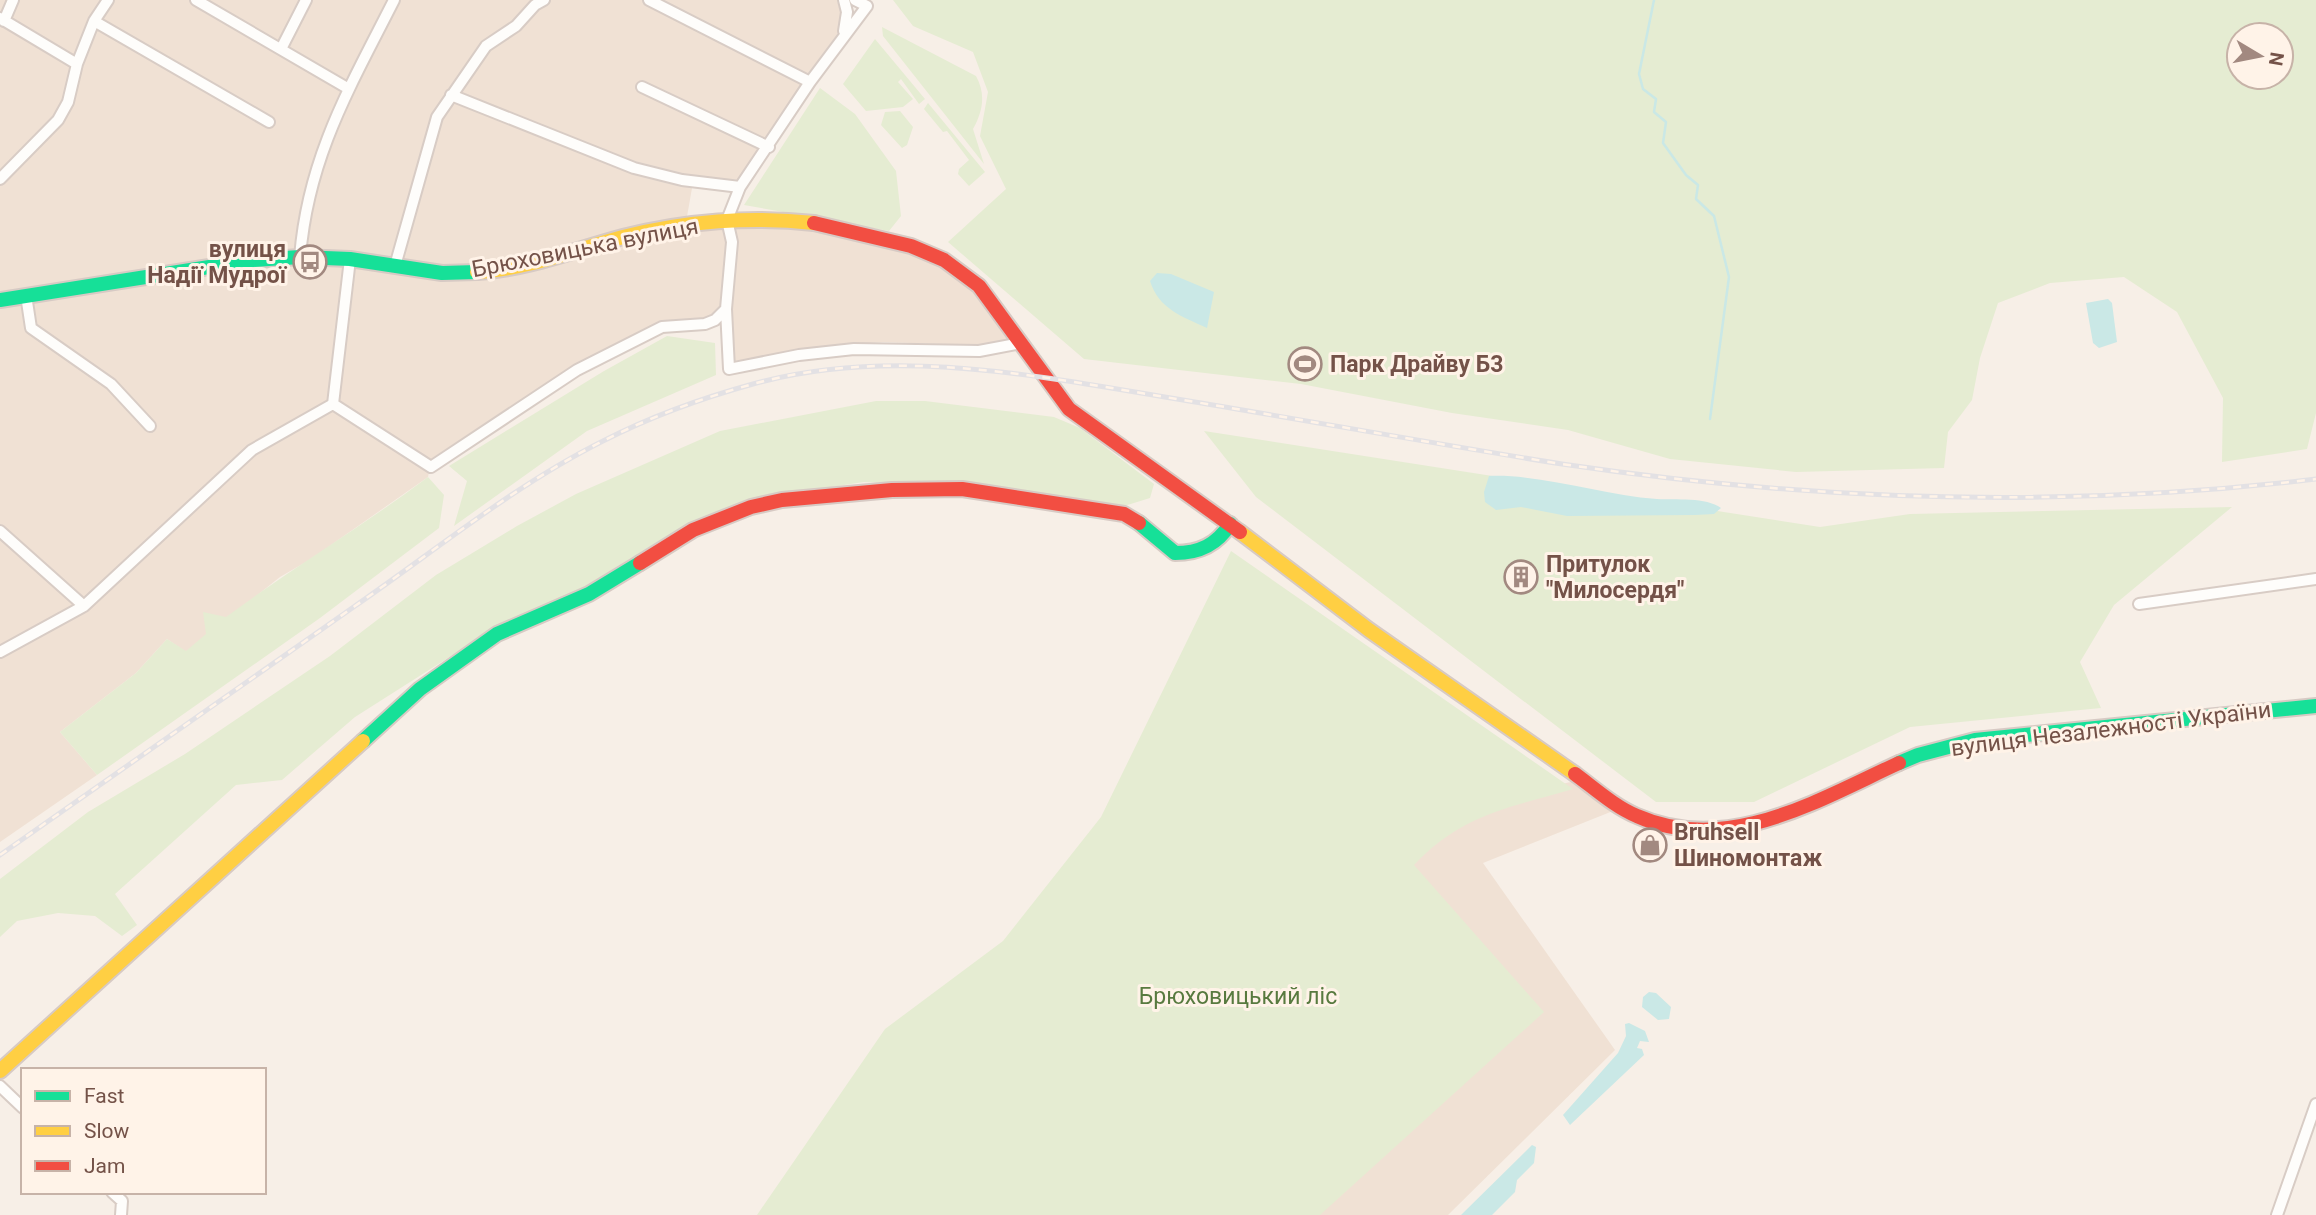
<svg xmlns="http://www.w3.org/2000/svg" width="2316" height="1215" viewBox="0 0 2316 1215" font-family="Roboto,sans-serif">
<rect width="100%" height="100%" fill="#f7efe7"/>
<path fill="#f0e1d4" d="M0,0H837L843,21L836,38L740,180L694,177L686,222L534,259L454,270L343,254L0,297Z
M741,223L828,228L935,261L964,279L984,300L1010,339L994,346L883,342L819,347L761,357L735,366L730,306L699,321H663L586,360L516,403L431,462L428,477L311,559L280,577L186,652L167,639L136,673L60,732L97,775L0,842V304L302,259L437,276Z
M1590,778L1623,807L1483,863L1615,1050L1448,1215H1296L1405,878L1417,814Z"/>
<path fill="#e5ecd2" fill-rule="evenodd" d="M893,0H2316V413L2307,449L2222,462L2223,398L2177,312L2124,277L2050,283L1998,303L1980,358L1972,400L1948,432L1944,468L1796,472L1670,459L1568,430L1452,413L1301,384L1084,359L948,242L1006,189L980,136L988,92L973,52L913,26ZM2239,35H2281V77H2239Z
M882,27L976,76C986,94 983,111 973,129L984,164L883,36Z
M875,39L925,99L919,104L901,79L898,82L913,99L903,107L866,111L843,84Z
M820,88L855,114L896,171L901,216L889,231L744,205Z
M928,103L985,172L969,186L958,174L959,169L969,160L947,131L943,132L924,109Z
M900,111L913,127L907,145L902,148L881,125L885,112Z
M667,336L715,343L716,375L587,431L454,526L467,481L449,466L604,371Z
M876,401H925L1054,417L1080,428L1154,484L1150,498L1121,507L977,486L864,482L745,500L667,536L551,607L530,611L462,649L355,717L282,780L236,785L115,894L137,925L122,936L95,916L58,913L17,921L0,937V879L88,812L185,754L330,656L436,575L517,526L576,494L720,431Z
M1204,431L1820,527L1910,514L2232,507L2114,605L2080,662L2101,708L1910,727L1754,802H1656L1256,497Z
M428,477L444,495L439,528L320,618L97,775L60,732L136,673L167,639L186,651L206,634L203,612L226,617C292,568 363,526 428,477Z
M1231,551L1573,789C1509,808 1462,814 1414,865L1544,1012L1320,1215H757L885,1029L1003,941L1101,817Z"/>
<path fill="#cae8e6" d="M1157,273L1171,274L1214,292L1207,328C1181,316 1159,309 1150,281Z
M2108,299L2112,303L2117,342L2099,348L2093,343L2086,303Z
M1489,476C1544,474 1601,495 1657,499C1676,500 1706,497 1721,508L1714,514L1695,515L1567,516L1521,507L1496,510L1485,502L1484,492Z
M1649,992L1656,993L1671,1007L1669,1019L1658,1020L1642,1007L1643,997Z
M1629,1023L1645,1031L1649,1042L1640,1041L1637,1048L1642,1049L1644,1055L1570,1125L1563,1115L1618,1053L1626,1036L1625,1024Z
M1532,1145L1536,1147L1534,1163L1517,1180L1515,1192L1492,1215H1461Z"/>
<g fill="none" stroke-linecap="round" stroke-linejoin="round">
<path stroke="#cae8e6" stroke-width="2.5" d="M1654,0L1639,74L1643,89L1656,99L1654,112L1666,122L1663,143L1686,175L1698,185L1696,199L1714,216L1729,277L1710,419"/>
<defs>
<path id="street" d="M196,0L349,89
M649,0L810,82
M844,0L847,12L844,31
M855,0L867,6L810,82L740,187L727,220L732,242L726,309L729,369L799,355L854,349L979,351L1021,343
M0,18L77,64
M4,21L13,0
M94,21L269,122
M281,49L306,0
M642,87L769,147
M451,95L634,168L682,180L740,187
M0,179L58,120L68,102L77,64L94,21L108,0
M300,257C308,157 350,87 394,0
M395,266L437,117L486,46L516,26L535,5L544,0
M26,295L31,328L111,384L150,426
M333,404L431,467L577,370L662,327L705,324L715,320L726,309
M0,531L84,606
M2139,604L2316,579
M0,652L84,606L252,450L333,404L350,259
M0,1086L23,1108
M112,1192L122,1201L121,1215
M2277,1215L2316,1104"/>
<path id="fast" d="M0,300L253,260L300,257L350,259L442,273L477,272
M1139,523L1175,553C1199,553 1217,545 1230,524
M363,741L420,689L497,634L589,594L640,563
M1899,763L1918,755L1975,740L2316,706"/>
<path id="slow" d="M477,272C527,269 575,250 623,237C684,221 752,216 814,223
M1240,532L1369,630L1575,774
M0,1071L363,741"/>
<path id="jam" d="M814,223L911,246L944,260L979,286L1069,409L1240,532
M640,563L693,530L751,507L782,500L892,490L962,489L1124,514L1139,523
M1575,774C1594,788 1615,807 1637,816C1727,856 1818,800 1899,763"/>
</defs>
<use href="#street" stroke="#d8ccc5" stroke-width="14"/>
<use href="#fast" stroke="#d7cac4" stroke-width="18"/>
<use href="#slow" stroke="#d7cac4" stroke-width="18"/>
<use href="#jam" stroke="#d7cac4" stroke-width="18"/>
<use href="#street" stroke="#fefdfb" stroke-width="10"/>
<use href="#fast" stroke="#16e098" stroke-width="14"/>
<use href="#slow" stroke="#ffcf43" stroke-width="14"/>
<use href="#jam" stroke="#f24e42" stroke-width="14"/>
<defs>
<path id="rail" d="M0,855C118,772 237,689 355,606C436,550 515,485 603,441C650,417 702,398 753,384C893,345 1043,377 1183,400C1310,421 1436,444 1562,464C1812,501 2065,509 2316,479"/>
</defs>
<use href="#rail" stroke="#e3e1e4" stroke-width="5"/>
<use href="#rail" stroke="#fff3e8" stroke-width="2.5" stroke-dasharray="8" stroke-linecap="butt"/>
</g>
<defs>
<symbol id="bus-ring" viewBox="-11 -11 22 22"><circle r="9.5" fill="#fff3e8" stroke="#a28980" stroke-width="1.5"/><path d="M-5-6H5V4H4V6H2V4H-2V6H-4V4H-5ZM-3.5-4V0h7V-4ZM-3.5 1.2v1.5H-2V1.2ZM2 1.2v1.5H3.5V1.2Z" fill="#a28980"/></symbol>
<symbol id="stadium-ring" viewBox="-11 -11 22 22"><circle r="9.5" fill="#fff3e8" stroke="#a28980" stroke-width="1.5"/><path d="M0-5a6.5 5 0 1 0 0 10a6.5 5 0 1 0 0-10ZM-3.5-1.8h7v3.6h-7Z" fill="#a28980"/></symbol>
<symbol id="building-ring" viewBox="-11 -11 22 22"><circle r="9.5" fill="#fff3e8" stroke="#a28980" stroke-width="1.5"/><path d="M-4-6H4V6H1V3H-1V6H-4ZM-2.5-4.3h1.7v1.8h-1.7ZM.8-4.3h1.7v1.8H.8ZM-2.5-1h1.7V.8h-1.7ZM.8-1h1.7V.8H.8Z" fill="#a28980"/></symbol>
<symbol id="shop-ring" viewBox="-11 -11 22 22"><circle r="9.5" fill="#fff3e8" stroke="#a28980" stroke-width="1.5"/><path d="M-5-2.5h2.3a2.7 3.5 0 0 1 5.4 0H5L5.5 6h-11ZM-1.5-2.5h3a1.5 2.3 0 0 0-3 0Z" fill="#a28980"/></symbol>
</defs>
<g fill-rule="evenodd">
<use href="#bus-ring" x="291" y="243" width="38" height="38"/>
<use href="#stadium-ring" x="1286" y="345" width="38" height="38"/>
<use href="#building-ring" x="1502" y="558" width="38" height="38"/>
<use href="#shop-ring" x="1631" y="826" width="38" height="38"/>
</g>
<g text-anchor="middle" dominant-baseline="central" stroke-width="6" stroke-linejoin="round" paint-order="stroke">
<g font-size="23" fill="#745248" stroke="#fff3e8">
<text transform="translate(585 248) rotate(-11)">Брюховицька вулиця</text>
<text transform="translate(2111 729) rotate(-7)">вулиця Незалежності України</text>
</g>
<g font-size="23" font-weight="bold" fill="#745248" stroke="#fff3e8" text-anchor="start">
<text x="286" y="249" text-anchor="end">вулиця<tspan x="286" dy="26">Надії Мудрої</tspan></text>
<text x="1330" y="364">Парк Драйву Б3</text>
<text x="1546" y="564">Притулок<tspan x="1546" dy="26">"Милосердя"</tspan></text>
<text x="1674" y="832">Bruhsell<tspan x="1674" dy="26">Шиномонтаж</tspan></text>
</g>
<g font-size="23" fill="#587a3f" stroke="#fff3e8">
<text x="1238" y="996">Брюховицький ліс</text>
</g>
</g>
<rect x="21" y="1068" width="245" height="126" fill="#fff3e8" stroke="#c7b3a8" stroke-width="2"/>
<rect x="35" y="1091" width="35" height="10" fill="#16e098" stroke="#c7b3a8" stroke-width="2"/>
<text x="84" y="1103" font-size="21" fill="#745248">Fast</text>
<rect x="35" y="1126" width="35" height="10" fill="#ffcf43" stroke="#c7b3a8" stroke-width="2"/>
<text x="84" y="1138" font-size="21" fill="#745248">Slow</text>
<rect x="35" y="1161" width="35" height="10" fill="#f24e42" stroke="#c7b3a8" stroke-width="2"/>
<text x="84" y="1173" font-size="21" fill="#745248">Jam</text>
<g transform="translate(2260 56) rotate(100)"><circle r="33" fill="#fff3e8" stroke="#c7b3a8" stroke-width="2"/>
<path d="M0-5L12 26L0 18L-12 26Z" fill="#a28980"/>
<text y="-10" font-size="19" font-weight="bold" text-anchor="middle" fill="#745248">N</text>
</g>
</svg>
